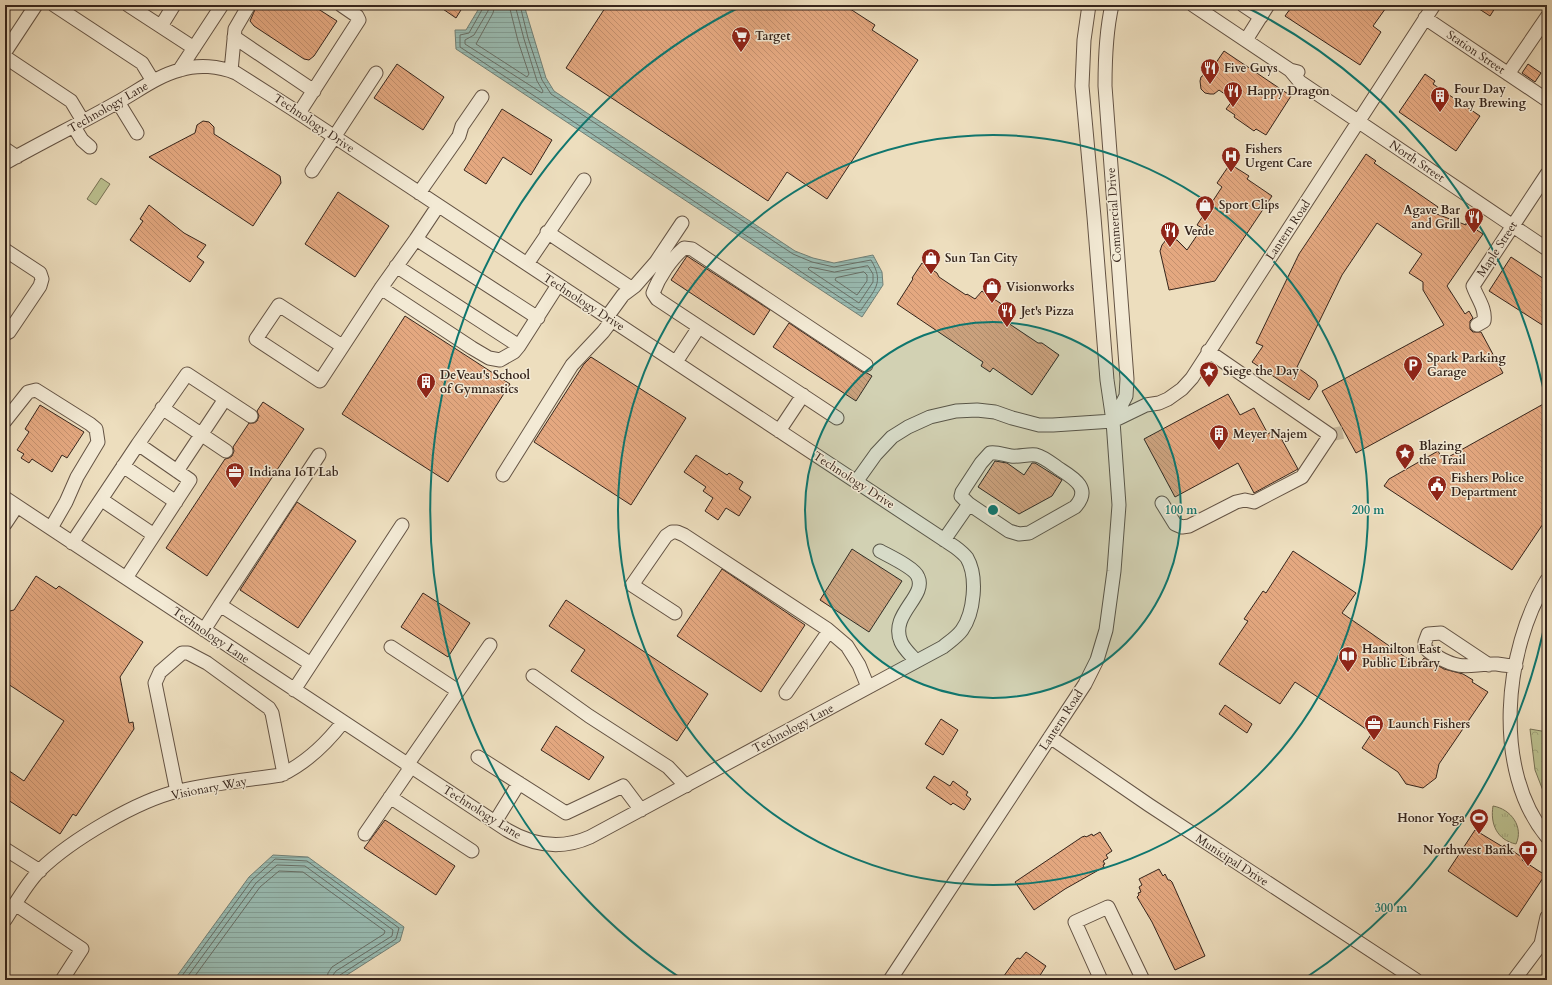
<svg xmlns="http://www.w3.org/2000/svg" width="1552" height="985" viewBox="0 0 1552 985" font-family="Cardo,serif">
<defs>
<pattern id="grass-tufts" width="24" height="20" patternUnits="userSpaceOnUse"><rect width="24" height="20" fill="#bbc08f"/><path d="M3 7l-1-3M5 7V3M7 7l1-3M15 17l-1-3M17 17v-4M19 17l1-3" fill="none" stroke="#a1a57b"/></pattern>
<pattern id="park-crowns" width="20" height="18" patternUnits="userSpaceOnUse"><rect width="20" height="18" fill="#bbc08f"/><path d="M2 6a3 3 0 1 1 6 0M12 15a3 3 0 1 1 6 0" fill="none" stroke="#a1a57b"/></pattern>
<pattern id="water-rules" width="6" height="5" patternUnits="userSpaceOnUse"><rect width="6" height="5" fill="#99bcb3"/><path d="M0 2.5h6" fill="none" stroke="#84a199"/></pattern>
<pattern id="building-back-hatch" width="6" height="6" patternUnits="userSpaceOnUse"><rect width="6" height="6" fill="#e4a880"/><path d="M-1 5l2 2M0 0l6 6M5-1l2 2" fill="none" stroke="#c4906e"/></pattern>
</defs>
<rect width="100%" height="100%" fill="#eddebe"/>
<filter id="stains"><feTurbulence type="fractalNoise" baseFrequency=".005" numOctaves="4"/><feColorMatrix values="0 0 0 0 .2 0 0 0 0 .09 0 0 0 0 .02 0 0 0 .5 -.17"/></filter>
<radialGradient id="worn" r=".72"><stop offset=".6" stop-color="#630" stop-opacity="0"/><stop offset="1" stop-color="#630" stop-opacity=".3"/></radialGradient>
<path fill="url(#grass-tufts)" stroke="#787256" d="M1493,806C1511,809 1524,827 1516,844C1497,840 1490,824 1493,806Z"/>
<path fill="url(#park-crowns)" stroke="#787256" d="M1530,729L1547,732V801L1535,770Z"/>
<path fill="#bbc08f" stroke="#787256" d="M101,178L110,184L96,205L87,199Z"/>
<path fill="url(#water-rules)" stroke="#718077" d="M481,5H524L546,78L554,91L795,251L813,258L834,263L873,255L882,272L883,285L862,317L456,49L455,30H466Z
M273,855L308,857L404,927L400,941L339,980H174L249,877Z"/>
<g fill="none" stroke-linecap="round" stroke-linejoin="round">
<path stroke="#687068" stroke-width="1" d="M484,5L483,8L469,33L460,35V47L859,310H861C874,290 885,283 871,260L834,267L812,262L793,254L551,94L542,80L528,38L520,5
M489,5L488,11L474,35L465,40V44L542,93L543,91L537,81L524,39L515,5
M495,5L493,13L476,44L527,77L529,74L518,41L509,5
M868,266L873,274V282L859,303L808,269L810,267L834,272Z
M864,272L867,275V281L857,295L835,280L836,278Z
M179,980L252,880L275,859L307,861L399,928L396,939L340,975L338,980
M185,980L256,883L277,865L305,866L393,930L392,936L336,971L333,975V980
M192,980L260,887L279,871L303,872L385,931L384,934L332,967L328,973L327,980"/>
</g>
<path fill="url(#building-back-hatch)" stroke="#36251c" d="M257,5H312L337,21L314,56L309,60L304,59L254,26L250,21Z
M437,5H464L456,18Z
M607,5H844L875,25L872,30L918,60L827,199L787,172L768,201L566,68Z
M1293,5H1388L1373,26L1381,32L1360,65L1285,16Z
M1473,5H1497L1490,16Z
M1224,51L1291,96L1266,135L1256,129L1254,131L1234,117L1235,115L1226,109L1233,100L1219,90L1214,94H1210L1205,93L1201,89L1200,81L1201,77L1205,74L1209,73Z
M397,64L444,97L423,130L374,98Z
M1528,64L1541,73L1535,82L1522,73Z
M1425,74L1435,81L1433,84L1480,116L1456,151L1399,112Z
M502,109L552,140L531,175L503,157L486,184L464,170Z
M203,121L209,122L214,127V134L280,176L281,183L253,226L149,157L195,133L197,125Z
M1366,154L1376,161L1374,163L1438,207L1434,213L1466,225V223L1483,234L1447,286L1465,314L1469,311L1473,318L1470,321V329L1473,332H1481L1503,373L1356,453L1322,391L1444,325L1423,290V282L1409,273L1422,254L1377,223L1342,275L1297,367L1316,381L1318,386L1309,400L1252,362L1263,346L1256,343L1299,254Z
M1230,164L1249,176L1247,179L1272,196L1215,281L1169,290L1160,251L1162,245L1166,240L1171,239L1177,240L1187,250L1202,228L1197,225L1222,187L1217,183Z
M338,192L389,226L355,277L305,244Z
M149,205L184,233L206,245L197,257L204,262L190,282L130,240L143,221L140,219Z
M687,256L770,310L754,335L671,280Z
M1511,257L1547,281V328L1489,291Z
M922,263L937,273L939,277L966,295L967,294L975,299L982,291L1009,309L1002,319L1038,343H1042L1059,355L1032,395L993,368L990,372L981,366L983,362L897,304L913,279L912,278Z
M405,316L510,384L448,482L342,414Z
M789,323L862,372L867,373L872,376L856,401L773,347Z
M591,357L686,418L631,505L534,442L584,364Z
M1228,394L1240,415L1254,408L1268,434L1276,429L1298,469L1254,493L1238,463L1175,497L1144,439Z
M263,402L304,429L207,576L166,548L225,459L229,458L232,456L234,451L233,447L249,423H254L257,421L259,416L257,411Z
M1547,402V518L1512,570L1384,486L1389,479L1438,451L1443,460Z
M40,405L84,432L67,458L62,455L52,472L32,459L29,463L21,458L24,454L17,450L29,432L25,429Z
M696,455L727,475L729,473L743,482L739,489L751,497L739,516L726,508L718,520L705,511L713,498L703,491L706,487L684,472Z
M995,461L1007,463L1024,475L1032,463H1035L1062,480L1052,496L1019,514L978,487Z
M297,502L356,541L298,628L240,590Z
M852,549L902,581L869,632L820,600Z
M1293,551L1356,593L1342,613L1418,666L1424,658L1444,669L1463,674L1473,680L1472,682L1488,692L1439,764L1436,778L1423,788L1406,784L1398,772L1362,748L1372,733L1295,682L1280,704L1219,664L1248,621L1244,619L1263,591L1266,593Z
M722,569L805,625L761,692L677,636Z
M36,576L56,589L59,586L143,642L120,677L129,723L133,722L134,729L76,816L73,814L60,834L5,798V768L24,781L64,721L5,682V612L14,610Z
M423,593L470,623L448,657L401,627Z
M566,600L708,694L677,741L571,671L585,650L549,626Z
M1225,705L1252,724L1247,733L1219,714Z
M941,719L958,730L943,755L925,744Z
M556,726L604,757L589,780L541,750Z
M934,776L950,786L953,781L968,792L966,795L971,799L964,810L953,803L951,805L926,788Z
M385,820L455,866L436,895L364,848Z
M1475,830L1503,847L1504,845L1523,858L1522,860L1545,875L1517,917L1448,871Z
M1100,832L1112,851L1106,855L1108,858L1103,861L1105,864L1103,865L1104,867L1065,889L1034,910L1015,882L1082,837L1085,836L1086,837L1092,834L1093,836Z
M1159,869L1163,876L1165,874L1168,880H1170L1172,882L1205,956L1175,970L1152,922L1137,897L1139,895L1138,893L1141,892L1139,887L1142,885L1139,879Z
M1026,952L1046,966L1037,980H1001L1016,959L1018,958L1020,959Z"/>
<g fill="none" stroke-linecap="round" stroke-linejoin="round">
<path stroke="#c8b99e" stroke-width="13" stroke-dasharray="13 6" stroke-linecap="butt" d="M1330,435L1344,432"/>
<defs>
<path id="minor" d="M54,5L142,63L153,81
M128,5L194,48
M1112,5C1106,31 1105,59 1105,86L1127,379L1126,396L1113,421
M1193,5L1290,70L1298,72
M1243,5L1261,17
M1425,18L1547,100
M161,26L174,5
M234,37L314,91
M1246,40L1268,5
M5,52L36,5
M5,57L71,101L83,121
M180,69L222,5
M1290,70L1300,82L1547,249
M231,71L235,29L249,5
M1508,74L1547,17
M118,102L137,133
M299,113L359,20L357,16L341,5
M74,127L82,140L90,147
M5,149L17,157
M5,163C42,142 81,123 118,102C138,91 157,76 180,70C198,64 219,66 236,73L291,108L955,547C959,550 964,554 967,558C978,577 974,613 962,630C957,637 949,642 943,647L590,837C561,850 534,846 507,830L5,498
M312,171L376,73
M419,193L459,136L462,126L482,97
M547,232L631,288
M416,239L438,206
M5,250L40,273L42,279L40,286L9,332L5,334
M527,264L584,180
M396,266L519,346
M381,288L472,348L489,358L500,360L514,352L519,346L558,285
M607,317L623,295L635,286L656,262L682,223
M1477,325L1484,321C1486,308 1477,298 1473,286L1547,174
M342,346L279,305L256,339L320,381L381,288L416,239L538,318
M676,362L699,327
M162,408L226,451
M837,418L657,299L653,293C659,277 671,259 684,248L692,249L866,365
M5,421L28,392L36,390L90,424L96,429L98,442L77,477L66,502L51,528
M779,431L803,395
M123,466L176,502
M177,471L225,399
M503,475L572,365L603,332L612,320
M856,482L876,454L892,437L908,427L930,417L956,411L977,410L995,412L1012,418L1039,425H1053L1113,421L1146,405L1159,403L1168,399L1182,389L1192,378L1434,5
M102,500L154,535
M1162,503L1175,524L1182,527L1189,526L1236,502L1245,500L1254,502L1302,477L1330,435L1208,351
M5,524L17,506
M944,540L969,504L1009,531L1019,534L1029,533L1075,507C1093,488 1072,477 1058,468C1051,463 1044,457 1036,455C1028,454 1019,457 1011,456C1004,455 998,452 990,453L981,463L962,492L961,496L969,504
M72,543L138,444L187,374L251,416
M880,551C889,556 915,568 918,577C927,597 889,614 901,642C904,649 911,655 916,661
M126,578L190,480L138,444
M1547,580C1504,650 1492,770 1547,837
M220,605L319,455
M675,613L632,585L666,536L672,532H677L684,535L827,629L847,646L859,665L868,687
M204,630L220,605L311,664
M391,647L458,691
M1489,665L1441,633L1428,634L1425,642V648C1429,652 1433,655 1438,657C1463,672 1472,663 1497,664C1503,665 1509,666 1516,666
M533,676L589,716L668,767L686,786
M294,690L402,525
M786,693L829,631
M1050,737L1149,805L1416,980
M478,757L566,813L623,786L641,810
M407,765L490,645
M177,792L155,683L160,672L182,653H188L207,663L269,708L272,713L284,774
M390,797L472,851
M495,822L519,783
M365,834L411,767
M5,849L40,871
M15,904L82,949L62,980
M5,920C16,903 26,884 40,870C71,840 138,800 179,791C213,783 247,780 281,775C306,763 326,744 343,722
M1541,944L1547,917
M890,980L1085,684L1097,660L1106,630L1114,571L1119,505L1113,421L1107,380L1094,217L1082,86L1084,40L1089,5
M1101,980L1075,922L1108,907L1143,980
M1514,980L1541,944L1547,940"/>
</defs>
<use href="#minor" stroke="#645344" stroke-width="15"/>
<use href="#minor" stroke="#f3ead5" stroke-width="13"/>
</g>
<circle cx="993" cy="510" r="188" fill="#0f766e" fill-opacity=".12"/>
<g fill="none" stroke="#0f766e" stroke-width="2">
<circle cx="993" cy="510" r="188"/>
<circle cx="993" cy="510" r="375"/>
<path d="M1547 613A563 563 0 0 1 1304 979M682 979A563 563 0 0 1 742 6M1244 6A563 563 0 0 1 1547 407"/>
</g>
<defs>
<symbol id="supermarket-pin" viewBox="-11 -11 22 30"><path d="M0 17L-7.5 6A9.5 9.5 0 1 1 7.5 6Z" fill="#8f2418" stroke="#f3ead5"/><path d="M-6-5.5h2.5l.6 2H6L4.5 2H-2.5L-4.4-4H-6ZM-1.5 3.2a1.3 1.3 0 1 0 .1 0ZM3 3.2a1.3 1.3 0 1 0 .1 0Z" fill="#fff"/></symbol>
<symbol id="restaurant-pin" viewBox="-11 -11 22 30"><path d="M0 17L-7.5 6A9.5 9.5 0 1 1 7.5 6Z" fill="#8f2418" stroke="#f3ead5"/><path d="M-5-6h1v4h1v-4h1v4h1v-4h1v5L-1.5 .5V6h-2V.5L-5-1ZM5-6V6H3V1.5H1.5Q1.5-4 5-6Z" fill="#fff"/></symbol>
<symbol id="building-pin" viewBox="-11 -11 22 30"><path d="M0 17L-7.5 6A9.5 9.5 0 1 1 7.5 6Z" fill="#8f2418" stroke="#f3ead5"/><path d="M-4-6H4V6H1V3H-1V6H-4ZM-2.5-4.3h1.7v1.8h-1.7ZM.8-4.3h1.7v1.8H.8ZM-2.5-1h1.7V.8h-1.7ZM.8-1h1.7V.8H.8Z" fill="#fff"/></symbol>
<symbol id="hospital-pin" viewBox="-11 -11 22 30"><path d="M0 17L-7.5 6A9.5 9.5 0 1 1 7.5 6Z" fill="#8f2418" stroke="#f3ead5"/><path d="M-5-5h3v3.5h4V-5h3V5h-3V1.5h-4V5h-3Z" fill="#fff"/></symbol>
<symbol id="shop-pin" viewBox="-11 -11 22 30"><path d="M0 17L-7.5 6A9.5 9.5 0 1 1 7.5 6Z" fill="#8f2418" stroke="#f3ead5"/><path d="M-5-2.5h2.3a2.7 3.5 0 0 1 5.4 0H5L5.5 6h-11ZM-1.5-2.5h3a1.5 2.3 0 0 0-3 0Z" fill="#fff"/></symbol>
<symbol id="parking-pin" viewBox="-11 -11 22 30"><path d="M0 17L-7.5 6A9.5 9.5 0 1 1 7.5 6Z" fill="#8f2418" stroke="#f3ead5"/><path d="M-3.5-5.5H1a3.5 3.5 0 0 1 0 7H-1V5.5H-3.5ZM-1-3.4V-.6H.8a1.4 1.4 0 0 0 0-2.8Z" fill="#fff"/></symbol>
<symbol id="sight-pin" viewBox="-11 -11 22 30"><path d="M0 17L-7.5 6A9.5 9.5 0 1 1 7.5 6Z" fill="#8f2418" stroke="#f3ead5"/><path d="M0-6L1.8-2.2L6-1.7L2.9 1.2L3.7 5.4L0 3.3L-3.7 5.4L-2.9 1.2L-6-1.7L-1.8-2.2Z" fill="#fff"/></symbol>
<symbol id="office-pin" viewBox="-11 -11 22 30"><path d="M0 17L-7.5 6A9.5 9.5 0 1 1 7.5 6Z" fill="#8f2418" stroke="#f3ead5"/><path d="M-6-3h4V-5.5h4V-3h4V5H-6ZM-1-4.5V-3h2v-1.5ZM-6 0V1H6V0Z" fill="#fff"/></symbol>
<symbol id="civic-pin" viewBox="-11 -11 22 30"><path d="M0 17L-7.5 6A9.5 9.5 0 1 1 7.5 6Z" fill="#8f2418" stroke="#f3ead5"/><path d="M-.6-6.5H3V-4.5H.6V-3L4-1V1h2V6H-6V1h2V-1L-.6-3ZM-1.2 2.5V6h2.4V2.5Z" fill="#fff"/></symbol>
<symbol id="library-pin" viewBox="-11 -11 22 30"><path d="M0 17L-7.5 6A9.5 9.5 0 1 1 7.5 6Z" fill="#8f2418" stroke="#f3ead5"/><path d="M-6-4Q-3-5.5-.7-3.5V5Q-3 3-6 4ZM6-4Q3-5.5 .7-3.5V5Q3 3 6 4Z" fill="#fff"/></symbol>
<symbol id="stadium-pin" viewBox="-11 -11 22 30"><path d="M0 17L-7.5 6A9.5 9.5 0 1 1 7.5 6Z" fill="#8f2418" stroke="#f3ead5"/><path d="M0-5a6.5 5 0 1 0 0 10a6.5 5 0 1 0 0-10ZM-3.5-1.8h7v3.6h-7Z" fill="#fff"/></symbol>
<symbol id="bank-pin" viewBox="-11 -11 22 30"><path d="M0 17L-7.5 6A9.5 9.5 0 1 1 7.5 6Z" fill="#8f2418" stroke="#f3ead5"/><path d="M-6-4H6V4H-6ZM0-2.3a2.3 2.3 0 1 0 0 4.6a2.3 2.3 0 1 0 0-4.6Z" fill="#fff"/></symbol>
</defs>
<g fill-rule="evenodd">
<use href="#supermarket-pin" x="730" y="25" width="22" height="30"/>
<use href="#restaurant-pin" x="1199" y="57" width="22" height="30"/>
<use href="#restaurant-pin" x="1222" y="80" width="22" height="30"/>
<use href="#building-pin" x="1429" y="85" width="22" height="30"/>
<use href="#hospital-pin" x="1220" y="145" width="22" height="30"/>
<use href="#shop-pin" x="1194" y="194" width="22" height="30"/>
<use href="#restaurant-pin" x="1463" y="206" width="22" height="30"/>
<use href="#restaurant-pin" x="1159" y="220" width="22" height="30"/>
<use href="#shop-pin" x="920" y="247" width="22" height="30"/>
<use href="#shop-pin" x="981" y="276" width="22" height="30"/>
<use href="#restaurant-pin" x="996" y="300" width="22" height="30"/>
<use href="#parking-pin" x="1402" y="354" width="22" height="30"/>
<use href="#sight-pin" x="1198" y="360" width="22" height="30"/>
<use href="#building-pin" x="415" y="371" width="22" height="30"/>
<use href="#building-pin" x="1208" y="423" width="22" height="30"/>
<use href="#sight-pin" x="1394" y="442" width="22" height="30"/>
<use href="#office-pin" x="224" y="461" width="22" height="30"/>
<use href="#civic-pin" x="1426" y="474" width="22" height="30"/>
<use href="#library-pin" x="1337" y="645" width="22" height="30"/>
<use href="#office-pin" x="1363" y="713" width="22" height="30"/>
<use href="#stadium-pin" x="1468" y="807" width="22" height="30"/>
<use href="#bank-pin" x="1517" y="839" width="22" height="30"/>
</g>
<g text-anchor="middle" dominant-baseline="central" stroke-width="3" stroke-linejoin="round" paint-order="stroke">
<g font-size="12" font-weight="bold" fill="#36251c" stroke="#f3ead5" text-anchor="start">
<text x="755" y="36">Target</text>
<text x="1224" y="68">Five Guys</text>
<text x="1454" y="89">Four Day<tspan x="1454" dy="14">Ray Brewing</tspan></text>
<text x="1247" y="91">Happy Dragon</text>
<text x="1245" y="149">Fishers<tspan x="1245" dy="14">Urgent Care</tspan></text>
<text x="1219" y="205">Sport Clips</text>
<text x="1460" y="210" text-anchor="end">Agave Bar<tspan x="1460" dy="14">and Grill</tspan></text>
<text x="1184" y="231">Verde</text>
<text x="945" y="258">Sun Tan City</text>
<text x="1006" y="287">Visionworks</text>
<text x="1021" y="311">Jet's Pizza</text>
<text x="1427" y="358">Spark Parking<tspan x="1427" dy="14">Garage</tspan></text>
<text x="1223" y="371">Siege the Day</text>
<text x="440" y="375">DeVeau's School<tspan x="440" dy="14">of Gymnastics</tspan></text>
<text x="1233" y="434">Meyer Najem</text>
<text x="1419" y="446">Blazing<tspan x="1419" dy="14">the Trail</tspan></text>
<text x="249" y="472">Indiana IoT Lab</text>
<text x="1451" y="478">Fishers Police<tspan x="1451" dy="14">Department</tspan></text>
<text x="1362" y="649">Hamilton East<tspan x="1362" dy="14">Public Library</tspan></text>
<text x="1388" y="724">Launch Fishers</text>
<text x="1465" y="818" text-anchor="end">Honor Yoga</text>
<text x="1514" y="850" text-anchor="end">Northwest Bank</text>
</g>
<g font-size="12" fill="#36251c" stroke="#f3ead5">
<text transform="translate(1476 52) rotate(34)">Station Street</text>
<text transform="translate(108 107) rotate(-30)">Technology Lane</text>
<text transform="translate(314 123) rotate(34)">Technology Drive</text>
<text transform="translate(1417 161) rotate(34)">North Street</text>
<text transform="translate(1114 215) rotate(-94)">Commercial Drive</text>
<text transform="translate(1288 230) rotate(-56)">Lantern Road</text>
<text transform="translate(1497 249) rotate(-57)">Maple Street</text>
<text transform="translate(584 302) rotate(33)">Technology Drive</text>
<text transform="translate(854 480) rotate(33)">Technology Drive</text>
<text transform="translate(211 635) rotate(34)">Technology Lane</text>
<text transform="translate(1061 720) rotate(-57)">Lantern Road</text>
<text transform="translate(793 728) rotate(-28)">Technology Lane</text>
<text transform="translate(209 788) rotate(-11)">Visionary Way</text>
<text transform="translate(482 812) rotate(32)">Technology Lane</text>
<text transform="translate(1232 860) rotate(33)">Municipal Drive</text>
</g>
</g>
<circle cx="993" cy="510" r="6" fill="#0f766e" stroke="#f3ead5" stroke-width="2"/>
<g font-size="12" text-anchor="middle" font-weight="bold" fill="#0f766e" stroke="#f3ead5" stroke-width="3" stroke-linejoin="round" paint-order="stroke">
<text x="1181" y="514">100 m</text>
<text x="1368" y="514">200 m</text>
<text x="1391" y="912">300 m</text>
</g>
<rect width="1552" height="985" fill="none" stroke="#eddebe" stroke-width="20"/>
<rect x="6" y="6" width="1540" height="973" fill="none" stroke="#36251c" stroke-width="2"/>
<rect x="10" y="10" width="1532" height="965" fill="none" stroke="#36251c"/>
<rect width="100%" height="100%" filter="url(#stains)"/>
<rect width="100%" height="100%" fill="url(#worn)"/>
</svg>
